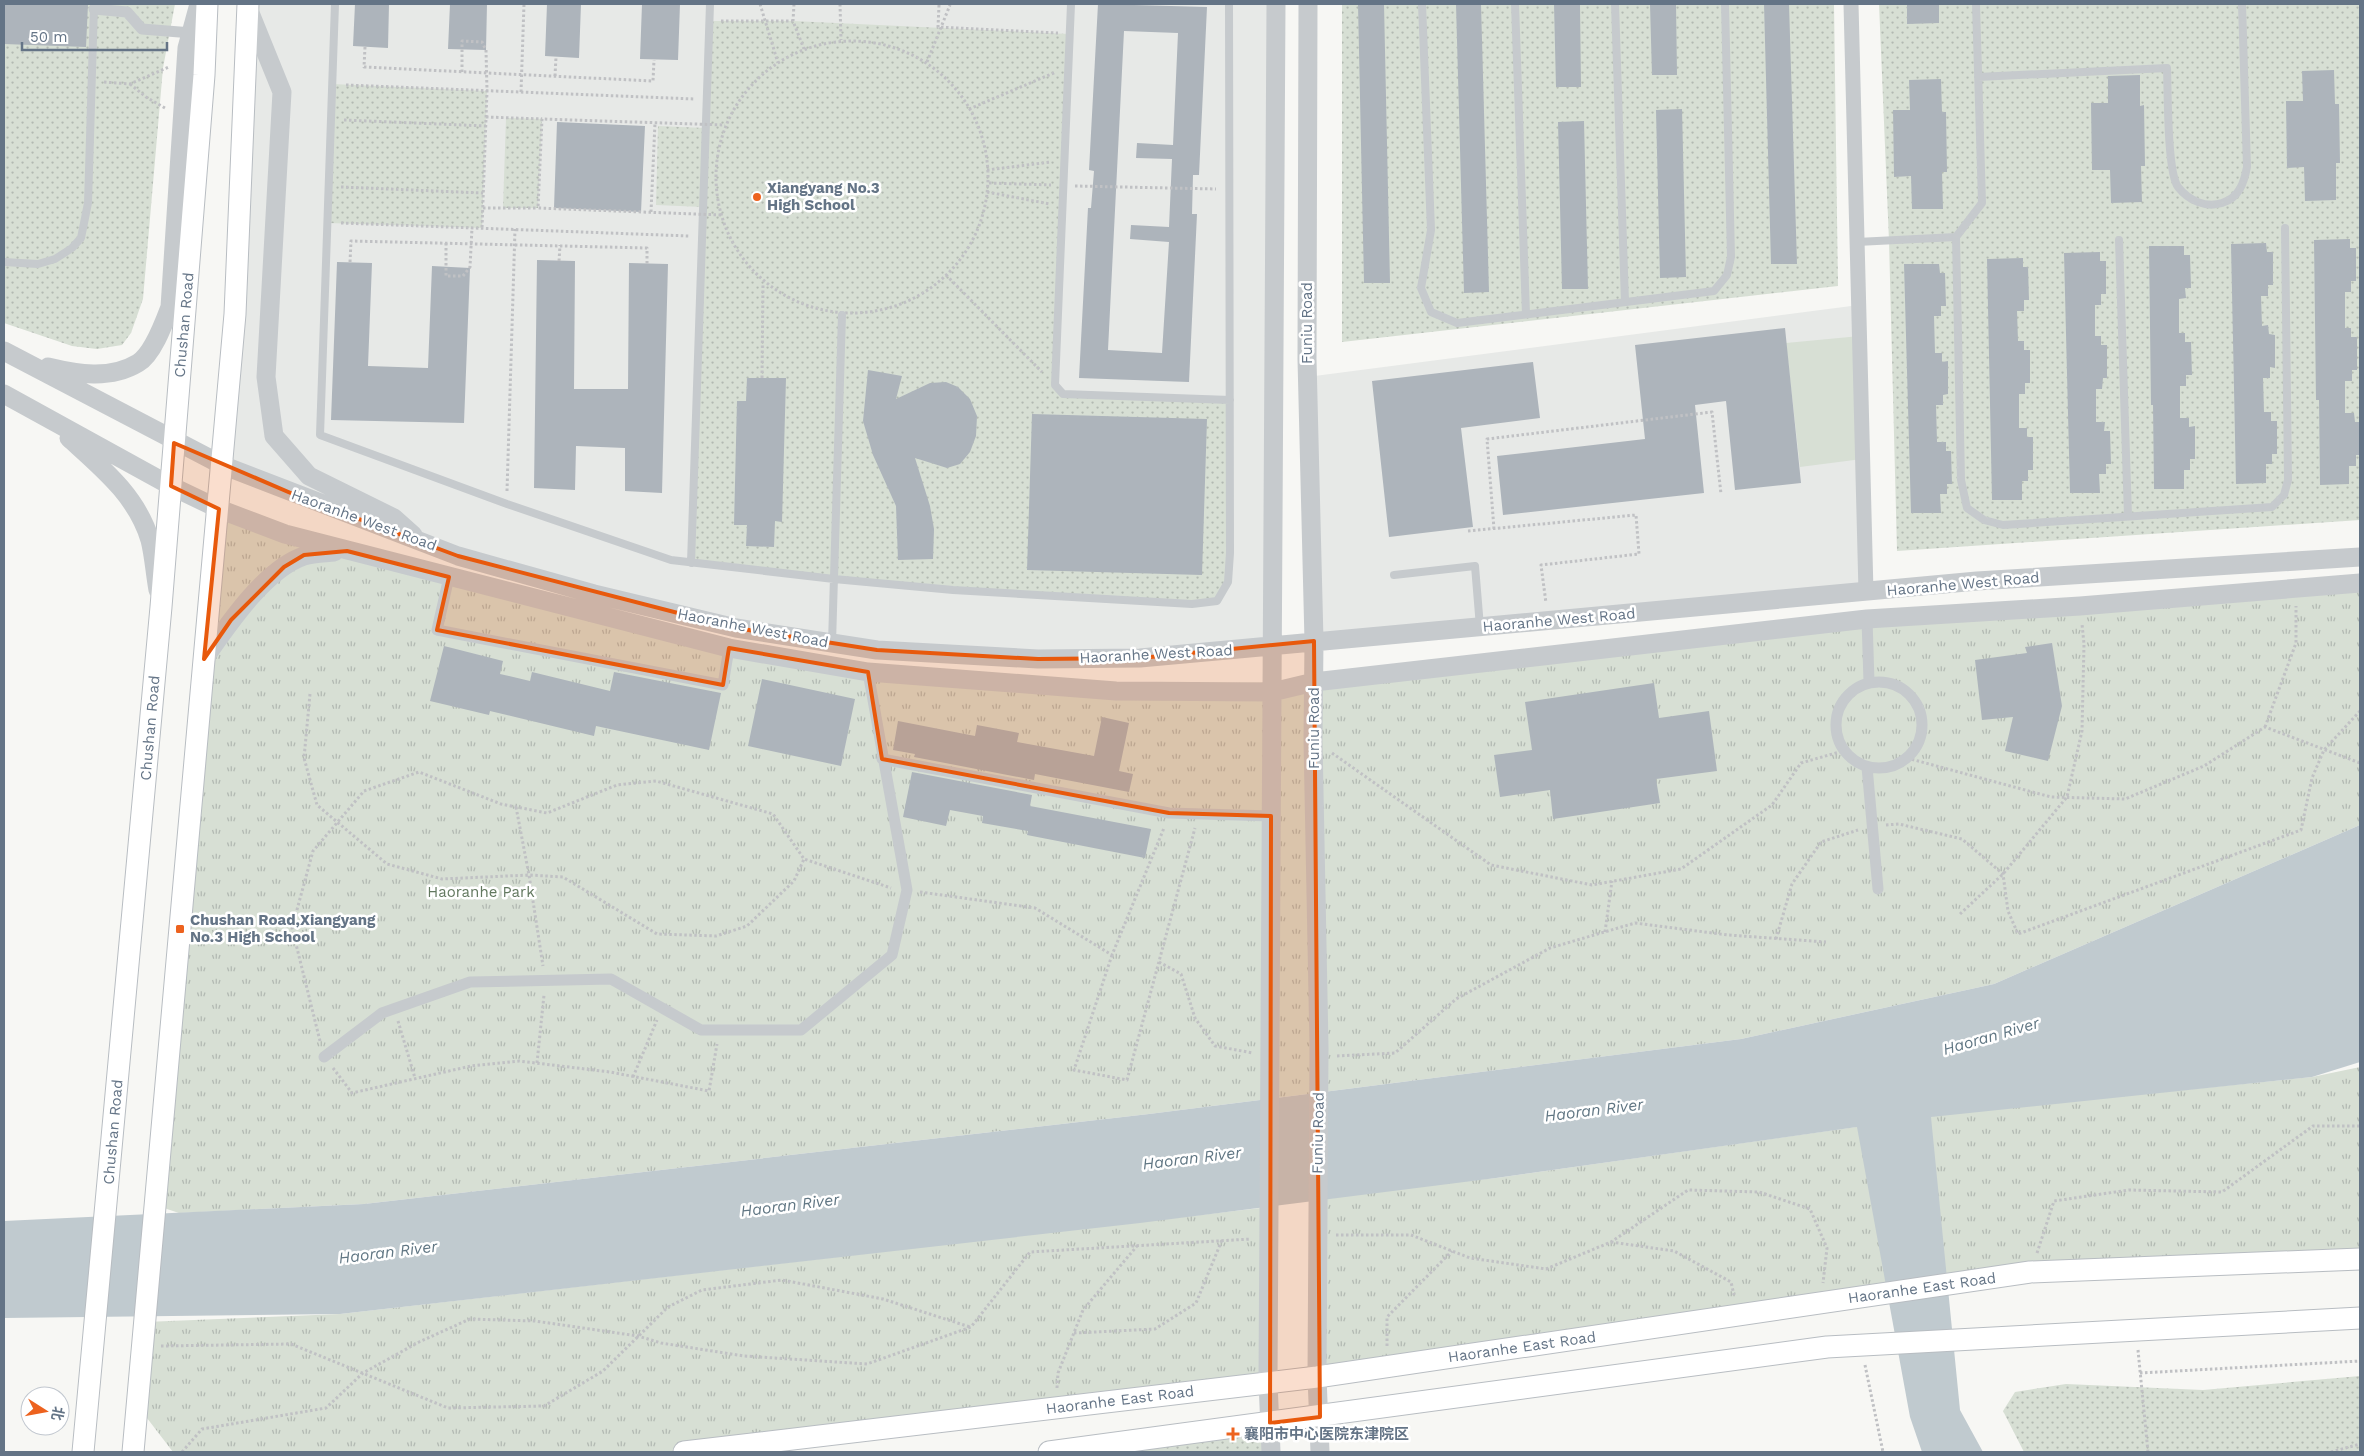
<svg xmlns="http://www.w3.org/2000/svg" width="2364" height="1456" viewBox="0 0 2364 1456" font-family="'Work Sans','Noto Sans SC',sans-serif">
<defs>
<pattern id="grass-dots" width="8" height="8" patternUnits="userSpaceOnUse" patternTransform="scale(1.25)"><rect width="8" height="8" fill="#d7dfd4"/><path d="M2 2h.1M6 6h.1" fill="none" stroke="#b2b9b2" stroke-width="1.8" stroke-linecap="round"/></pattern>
<pattern id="park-tufts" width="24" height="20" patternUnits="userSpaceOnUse" patternTransform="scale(1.25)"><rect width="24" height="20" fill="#d7dfd4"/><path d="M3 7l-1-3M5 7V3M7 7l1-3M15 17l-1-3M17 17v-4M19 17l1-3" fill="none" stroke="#b2b9b2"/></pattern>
</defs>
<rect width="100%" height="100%" fill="#f7f7f4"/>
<path fill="#e7e9e7" d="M247,4H1276L1272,646L1140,658L877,650L594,594L222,465Z
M1859,305L1866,592L1314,641L1307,377Z"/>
<path fill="url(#grass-dots)" d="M4,4H175L163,68L143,299L131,333L122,345L97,349L72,346L4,323Z
M1342,4H1834L1838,286L1342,342Z
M1879,4H2360V520L1897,551L1889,241Z
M710,21H793L1069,34L1055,385L1063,394L1230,400L1228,582L1217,601L1192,604L953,590L691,563L703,207L656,205L658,126L705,128Z
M332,84L487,91L482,228L328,223Z
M506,118L542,119L538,208H503Z
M2360,1376V1452H2024L2003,1411L2015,1392L2066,1384L2203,1390Z
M1270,1423L1271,1452H1049Z"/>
<path fill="url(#park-tufts)" d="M219,509L285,534L868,672L1038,685L1314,682L1867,619L2360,583V825L1994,984L1741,1039L1149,1114L364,1204L179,1213L155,1205Z
M2360,1067V1261L2030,1272L1317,1377L1318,1196L1496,1178L1962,1112L2312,1077Z
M1269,1207L1268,1382L684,1452H173L137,1405L145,1322L340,1314Z"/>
<path fill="#d7dfd4" d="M1860,336L1862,459L1800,467L1786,343Z"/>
<path fill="#c0cacf" d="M2360,825V1062L2312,1077L1931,1117L1960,1410L1983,1452H1922L1910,1417L1857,1127L1496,1178L1140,1223L340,1314L4,1318V1221L364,1204L1149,1114L1741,1039L1994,984Z"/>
<path fill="#adb4bb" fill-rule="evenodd" d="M4,4H88L86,47L4,44Z
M355,4H389L388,48L353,46Z
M450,4H487L486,50L448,49Z
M547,4H581L579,58L545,56Z
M642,4H680L678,60L640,59Z
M1098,4L1207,7L1199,175H1193L1192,214H1197L1189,382L1079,378L1088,208H1091L1094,171L1089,170ZM1124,31L1178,33L1173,145L1137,143L1136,158L1172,159L1169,227L1131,225L1130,239L1169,242L1162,353L1108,350Z
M1358,4H1384L1390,283H1364Z
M1456,4H1481L1489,292L1464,293Z
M1554,4H1580L1581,87H1556Z
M1650,4H1676L1677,75H1652Z
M1764,4H1789L1797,264H1771Z
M1907,4H1939V23L1907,24Z
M2334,70L2335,104H2339L2340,163H2336V200L2305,201L2304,167L2287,168L2286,101H2303L2302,71Z
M2140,75V106L2144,105L2145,166H2141L2142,202L2111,203L2110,170H2092L2091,103H2108V76Z
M1941,79L1942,112H1946L1947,172H1942L1943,209H1912L1911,176L1894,177L1893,110H1910L1909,80Z
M1682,109L1686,277L1660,278L1656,110Z
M1584,121L1588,289H1562L1558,122Z
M557,122L645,126L641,212L554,208Z
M2350,239V248H2356V281H2351V292H2345V328H2351V337H2357V370H2352V381H2345V413H2354L2355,422H2360V455H2356V466H2349V484L2320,485L2319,400H2316L2314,240Z
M2266,243L2267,252H2273V285H2268V296H2261L2262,326L2268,325L2269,334L2275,335V368L2270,367V378H2263L2264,412H2271V421H2277V454H2272V464H2266V483L2236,484L2231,244Z
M2149,246H2184V255H2190L2191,288H2185L2186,298L2179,299V333H2185V342H2191L2192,375H2186V386H2180V418H2189V427L2195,426V459H2190V470H2184V489H2154L2153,405H2151Z
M2100,252V261H2106V294H2101V305H2095V336H2101V345H2107V378H2103L2102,389H2096V422H2105L2104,431H2110L2111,464H2106V474H2099L2100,493H2070L2064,253Z
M2023,258V267H2028L2029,300H2024V311H2017L2018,341H2024V350H2030V383H2025V394H2019V428H2027V437H2033V470H2028V481H2022V500H1992L1987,259Z
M537,260L575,261L574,389H628L629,263L668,264L662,493L625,491V448L576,446L575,490L534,488Z
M337,262L372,263L368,366L428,368L432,266L470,268L464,423L331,420Z
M1904,264H1939L1940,273H1945L1946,306H1941V316H1934L1935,353H1942V362L1948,361V394L1943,395V405H1936L1937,442H1946V451H1951L1952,484H1947V494H1940L1941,513H1911Z
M1785,328L1801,483L1735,490L1726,401L1695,405L1704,493L1503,515L1497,456L1645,439L1635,345Z
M1533,362L1540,418L1461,428L1473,527L1389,537L1372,381Z
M868,370L902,376L896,399L930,383L946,382L958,387L970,399L977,416L976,436L970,452L960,464L947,468L915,458L930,506L934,529L933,559L898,560L896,506L873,455L863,421Z
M747,378H786L782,522L775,521L774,547L746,546L747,525H734L737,401H746Z
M1032,414L1207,419L1202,575L1027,570Z
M2052,643L2062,706L2048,761L2005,751L2013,717L1982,720L1975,660L2027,653L2025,647Z
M444,646L503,661L500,674L530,681L532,672L610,691L614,672L721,693L709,750L596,726L594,736L490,711L489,715L430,701Z
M762,679L855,699L841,766L748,746Z
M1654,683L1659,718L1709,711L1717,771L1656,779L1660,803L1553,819L1550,790L1500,797L1494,755L1532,750L1525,702Z
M1102,717L1129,723L1119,771L1133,774L1129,792L1035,774L1034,780L914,757L915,754L893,750L898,721L975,736L977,725L1019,733L1017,742L1094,756Z
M912,772L1032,795L1030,806L1151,829L1145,858L1027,835L1028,831L982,823L983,816L950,810L946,826L903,817Z"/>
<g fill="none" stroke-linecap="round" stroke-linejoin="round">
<defs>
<path id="secondary" d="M83,1452L161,607L204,75L207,4
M133,1452L235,314L248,4
M684,1452L1317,1377L2030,1272L2360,1259
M1049,1452L1827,1347L2360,1318"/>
</defs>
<use href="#secondary" stroke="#b8bdc2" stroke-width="23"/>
<path stroke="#c0c1c4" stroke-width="3" stroke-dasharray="2.5 2.5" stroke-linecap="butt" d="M794,4L793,21L804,49
M840,4L841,40
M939,5L938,27L1058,33
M721,21H793
M716 177a136 136 0 1 1 272 0a136 136 0 1 1-272 0Z
M462,72V41L482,42L486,50L487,91L482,228
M555,76L556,57
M104,82L130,84L169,67
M130,84L146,97L165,108
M346,85L694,99
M521,92L524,4
M969,109L1056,72
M486,117L542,119
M344,120L486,126
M987,170L1051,162
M989,183L1051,185
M1075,186L1216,189
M341,187L483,193
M987,192L1050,204
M483,208H538
M651,212L655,123
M341,223L689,236
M446,243V276H463L470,267L472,228
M559,261L560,245
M946,275L1042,372
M762,378L763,283
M507,491L515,229
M1494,529L1487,439L1712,412L1721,494
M1468,531L1636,515L1639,554L1541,565L1546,603
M310,694L304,758L317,805L387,864L442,879L529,875L563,877L657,934L716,936L747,926L794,881L804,859
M2265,727L2296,643V606
M1332,753L1491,865L1592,885L1681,869L1772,805L1801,763L1843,751
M1907,758L2051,797L2125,799L2204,766L2265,727L2360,763
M516,807L529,875L543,966
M1886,825L1899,824L1962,839L2003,874L2008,911L2018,934L2301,830L2312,778L2324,750L2360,711
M920,892L1035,908L1112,955L1164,828
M1960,914L2003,874L2067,797L2082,731L2084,644L2082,624
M1605,932L1612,881
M1776,939L1792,884L1821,842L1858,830
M1112,955L1074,1070L1127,1080L1195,828
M1159,962L1181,974L1195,1018L1215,1046L1253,1053
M398,1021L415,1078
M320,1041L292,928L313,851L364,791L419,772L501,804L547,813L617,785L656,781L773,814L804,859L891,888
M1337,1056L1395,1053L1456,999L1550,948L1635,923L1728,935L1826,942
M537,1063L544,995
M333,1068L352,1093L471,1066L519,1061L610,1072L709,1091L717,1044
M633,1077L657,1020
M1336,1235H1411L1470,1258L1546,1269L1611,1242L1688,1190L1759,1192L1810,1209L1827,1248L1823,1283
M1611,1242L1674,1251L1731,1282L1734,1295
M2037,1253L2054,1201L2129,1190L2222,1192L2313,1126H2360
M1074,1333L1155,1329L1196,1303L1222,1240
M161,1346L291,1344L448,1408L544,1406L603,1371L668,1307L702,1290L782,1280L883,1299L970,1327
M1387,1346V1317L1452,1251
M2138,1350L2148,1452
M1865,1365L1883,1452
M2140,1373L2360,1361
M1057,1388L1058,1373L1083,1310L1137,1246
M182,1452L202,1429L326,1408L363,1373L419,1342L470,1319L535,1321L638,1336L661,1343L744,1356L867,1364L971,1327L1030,1252L1251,1239
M2331,1452L2360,1444"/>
<path stroke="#c6cacd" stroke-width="8" d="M335,4L320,435L507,504L671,560L834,579L953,590L1192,604L1217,601L1228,582L1230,553L1229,4
M1071,4L1055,385L1063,394L1230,400
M1422,4L1431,230L1421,288L1431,312L1457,323L1714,291L1727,275L1731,257L1725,4
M1515,4L1526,314
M1615,4L1625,302
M1978,77L2167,68C2168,91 2167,172 2178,187C2189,201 2206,208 2222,203C2239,198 2244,183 2247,167L2242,4
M1956,237L1982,203L1976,4
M2119,240L2128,516
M1857,242L1956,237L1961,480L1967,508L1984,520L2003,525L2272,507L2284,495L2288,480L2285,228
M4,262L38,264L55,259L72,248L81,238L88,203L94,6
M691,563L710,4
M1394,575L1475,566L1480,627
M832,643L842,315"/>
<path stroke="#c6cacd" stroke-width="11" d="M94,9L127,12L142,29L192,33
M449,577L437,630L723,685L729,648
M1867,619L1869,682
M1836 725a43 43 0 1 1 86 0a43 43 0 1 1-86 0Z
M882,759L1169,813L1271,816
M1867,767L1878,889
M324,1057L382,1013L470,982L611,979L701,1030H801L892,955L907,890L868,672"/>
<path stroke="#c6cacd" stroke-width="15" d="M1851,4L1866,592"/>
<path stroke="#c6cacd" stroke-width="19" d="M1308,4L1307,359L1314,641L1313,740L1319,1047L1317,1377L1320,1452
M248,8L282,92L266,377L274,436L309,476L394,518L413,535
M4,351L222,465L458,556L594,594L736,628L877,650L1038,659L1140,658L1977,581L2360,557
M48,367C77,374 110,380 138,363C153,354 164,323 170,307L187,48L199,4
M4,394L171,486L219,509L285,534L729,648L868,672L1116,691L1272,692L1314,682L1867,619L2080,606L2360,583
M69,438C102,468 137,496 150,540C154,556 155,574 158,590
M204,659C227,626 265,569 304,556C313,553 325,553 334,552
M1271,1452L1268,1382L1276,4"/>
<use href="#secondary" stroke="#fff" stroke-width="21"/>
<path stroke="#c0c1c4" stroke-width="3" stroke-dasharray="2.5 2.5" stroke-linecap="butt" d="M760,4L778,63
M365,47L364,67L653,81L654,60
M927,62L950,5
M721,215L538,208L542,119L725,125
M350,262L351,241L647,248V264"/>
</g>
<path fill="#e8590c" fill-opacity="0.2" stroke="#e8590c" stroke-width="4" stroke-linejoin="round" d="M174,443L300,497L458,556L736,628L877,650L1038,659L1140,658L1314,641L1320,1417L1270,1423L1271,816L1169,813L882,759L868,672L729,648L723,685L437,630L449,577L347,551L304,555L284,567L231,620L204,659L219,509L171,486Z"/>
<g fill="#ed621e" stroke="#fff" stroke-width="2">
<circle cx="757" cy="197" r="5"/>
<rect x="175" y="924" width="10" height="10" rx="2.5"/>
<path d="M1230.5 1426.5h5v5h5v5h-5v5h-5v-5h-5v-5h5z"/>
</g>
<g text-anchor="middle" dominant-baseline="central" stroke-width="5" stroke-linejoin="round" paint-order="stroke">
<g font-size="15" font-weight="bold" fill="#647486" stroke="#fff" text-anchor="start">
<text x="767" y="188">Xiangyang No.3<tspan x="767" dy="17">High School</tspan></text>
<text x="190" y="920">Chushan Road,Xiangyang<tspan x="190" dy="17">No.3 High School</tspan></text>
<text x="1244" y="1434">襄阳市中心医院东津院区</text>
</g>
<g font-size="15" fill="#647486" stroke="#fff">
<text transform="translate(1307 323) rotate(-90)">Funiu Road</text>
<text transform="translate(184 325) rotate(-85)">Chushan Road</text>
<text transform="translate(364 520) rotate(20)">Haoranhe West Road</text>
<text transform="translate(1963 584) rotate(-5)">Haoranhe West Road</text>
<text transform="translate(1559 620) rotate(-5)">Haoranhe West Road</text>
<text transform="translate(753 628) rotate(11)">Haoranhe West Road</text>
<text transform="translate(1156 654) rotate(-3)">Haoranhe West Road</text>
<text transform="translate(150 728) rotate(-85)">Chushan Road</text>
<text transform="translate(1314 728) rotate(-90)">Funiu Road</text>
<text transform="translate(113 1132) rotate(-85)">Chushan Road</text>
<text transform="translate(1318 1133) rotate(-89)">Funiu Road</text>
<text transform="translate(1922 1288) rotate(-8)">Haoranhe East Road</text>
<text transform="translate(1522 1347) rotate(-8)">Haoranhe East Road</text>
<text transform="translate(1120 1400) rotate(-7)">Haoranhe East Road</text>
</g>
<g font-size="15" fill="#62785f" stroke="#fff">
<text x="481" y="892">Haoranhe Park</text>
</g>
<g font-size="16" font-style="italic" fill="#607683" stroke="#fff">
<text transform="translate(1991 1036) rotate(-16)">Haoran River</text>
<text transform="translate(1594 1110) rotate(-7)">Haoran River</text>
<text transform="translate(1192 1158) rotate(-7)">Haoran River</text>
<text transform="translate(790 1205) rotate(-7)">Haoran River</text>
<text transform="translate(388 1252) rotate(-7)">Haoran River</text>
</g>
</g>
<rect width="2364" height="1456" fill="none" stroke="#647486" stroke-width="10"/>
<g transform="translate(45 1411) rotate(101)"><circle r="24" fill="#ffffff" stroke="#c1c7cf"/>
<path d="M0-4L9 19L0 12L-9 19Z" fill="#ed621e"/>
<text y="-8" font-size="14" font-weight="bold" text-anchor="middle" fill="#647486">北</text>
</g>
<path d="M22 42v8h145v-8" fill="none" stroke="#647486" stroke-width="2.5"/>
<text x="30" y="42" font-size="15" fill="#647486" stroke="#ffffff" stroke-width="4" paint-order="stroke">50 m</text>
</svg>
